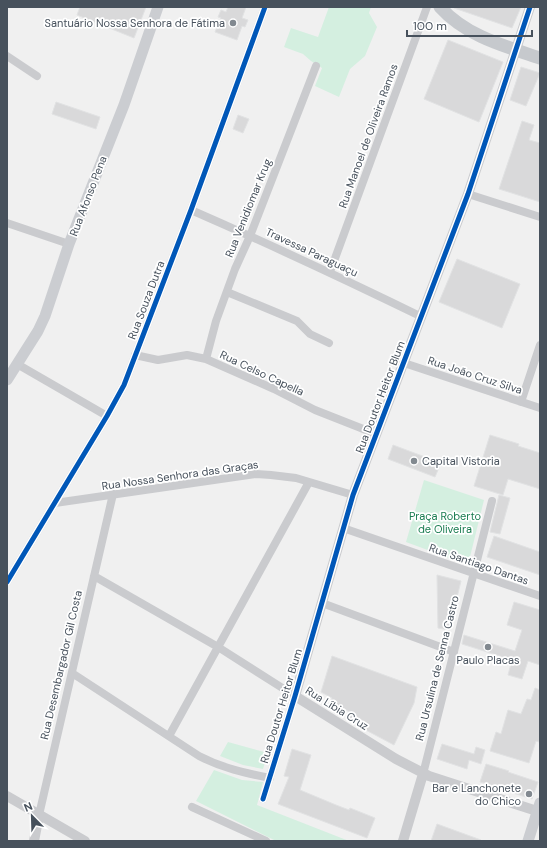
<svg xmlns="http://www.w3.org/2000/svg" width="547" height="848" viewBox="0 0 547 848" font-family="'DM Sans',sans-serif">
<rect width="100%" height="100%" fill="#f0f0f0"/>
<path fill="#d4efe0" d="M329,7H371L369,13L377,27L365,56L350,69L339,97L315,86L322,68L311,61L303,54L284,47L291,28L318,37Z
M424,480L484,500L468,565L406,542Z
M228,742L268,753L263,769L243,765L220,756Z
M214,770L242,780L263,782L257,805L349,841H276L196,801Z"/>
<path fill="#d9d9da" stroke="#e1e2e3" d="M80,7H146L134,38L77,15Z
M228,7H246L242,18L248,20L245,27L242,26L237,40L215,32L221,18L218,17L221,10L226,12Z
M454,7H521L512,28L454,8Z
M448,40L503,62L479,122L424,99Z
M521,67L540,73L526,106L510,100Z
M56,102L100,117L96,129L52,114Z
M238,115L249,119L243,133L233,129Z
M522,121L534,125L529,140L540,143V202L499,189Z
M457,259L520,284L502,328L439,302Z
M490,435L519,444L518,446L540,453V489L508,479L503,495L474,486Z
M393,445L441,463L435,477L388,459Z
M499,495L510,498L500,534L490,532Z
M494,536L540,552V575L487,557Z
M437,575L461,581L449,630L438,628Z
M514,602L540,610V665L528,661L522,679L508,675L512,660L462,644L464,635L515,651L522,630L507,625Z
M332,656L417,687L414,703L394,745L347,720L350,712L331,702L332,698L321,692Z
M535,688L540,690V738L539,742L536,741L529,763L490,751L496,732L501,734L508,710L521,714L527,699L531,700Z
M442,744L474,754L476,747L485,750L481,764L469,760L467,769L437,759Z
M292,749L311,755L300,790L336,805L349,810L350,808L375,818L367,838L278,804L289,777L284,776Z
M486,764L509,771L508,772L538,782L532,799L491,786V785L480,782Z
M437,824L481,840V841H431Z"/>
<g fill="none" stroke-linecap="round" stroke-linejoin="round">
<path stroke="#cacbce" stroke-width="8" d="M7,56L37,76
M468,194L540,217
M191,210C269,244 346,280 422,317
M7,223L69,244
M330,272L427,7
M227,292L297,321L310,334L329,343
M135,355L158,360L187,355L206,359L274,389L315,410L376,434
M206,359L216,321L235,269L250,236L316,66
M404,363L540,408
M17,364L107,416
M521,402L540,345
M55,503L256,474L271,475L296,478L353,495
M343,528L540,596
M94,576L218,647L295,696L263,799
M7,582L107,416L124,385L191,210L265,7
M322,603L454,652
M72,673L199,756C222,768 245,773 270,778
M169,736L309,482
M423,774L492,501
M192,807L266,841
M39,815L113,494"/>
<path stroke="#cacbce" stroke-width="10" d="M530,7L468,194L353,495L295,696L396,759L429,776L540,812
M7,796L85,841
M34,841L39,815
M403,841L423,774"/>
<path stroke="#cbcdd1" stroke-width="11" d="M7,380L38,331L45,316L69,244L124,105L158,7
M528,841L540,803"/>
<path stroke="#c6c9cd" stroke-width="13" d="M440,7C466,36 504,46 540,58"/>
<defs>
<path id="cycleway" d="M7,582L107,416L124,385L191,210L265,7
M263,799L295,696L353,495L468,194L530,7"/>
</defs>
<use href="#cycleway" stroke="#fff" stroke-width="8"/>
<use href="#cycleway" stroke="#0057b8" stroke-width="5"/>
</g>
<g fill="#828990" stroke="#fff" stroke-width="1.5">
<circle cx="233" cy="23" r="4"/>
<circle cx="414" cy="461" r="4"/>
<circle cx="488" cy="647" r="4"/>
<circle cx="529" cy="794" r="4"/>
</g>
<g text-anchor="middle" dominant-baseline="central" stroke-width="3.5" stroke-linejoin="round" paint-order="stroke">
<g font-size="11" fill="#47515c" stroke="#fff" text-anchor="end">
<text x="225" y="23">Santuário Nossa Senhora de Fátima</text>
<text x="422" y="461" text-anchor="start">Capital Vistoria</text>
<text x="488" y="660" text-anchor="middle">Paulo Placas</text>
<text x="521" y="788">Bar e Lanchonete<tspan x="521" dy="13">do Chico</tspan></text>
</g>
<g font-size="11" fill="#47515c" stroke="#fff">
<text transform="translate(368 136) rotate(-70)">Rua Manoel de Oliveira Ramos</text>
<text transform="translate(88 196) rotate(-69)">Rua Afonso Pena</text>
<text transform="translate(248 208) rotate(-68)">Rua Venidiomar Krug</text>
<text transform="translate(312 252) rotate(25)">Travessa Paraguaçu</text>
<text transform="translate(146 300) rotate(-69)">Rua Souza Dutra</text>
<text transform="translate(262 373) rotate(25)">Rua Celso Capella</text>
<text transform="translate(475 375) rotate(18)">Rua João Cruz Silva</text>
<text transform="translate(380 397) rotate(-69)">Rua Doutor Heitor Blum</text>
<text transform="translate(180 475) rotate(-8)">Rua Nossa Senhora das Graças</text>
<text transform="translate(479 564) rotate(19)">Rua Santiago Dantas</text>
<text transform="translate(61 665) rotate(-77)">Rua Desembargador Gil Costa</text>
<text transform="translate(437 668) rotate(-76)">Rua Ursulina de Senna Castro</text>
<text transform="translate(281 706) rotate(-73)">Rua Doutor Heitor Blum</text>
<text transform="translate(337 708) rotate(32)">Rua Líbia Cruz</text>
</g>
<g font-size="11" fill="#197c50" stroke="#fff">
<text x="445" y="516">Praça Roberto<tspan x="445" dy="13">de Oliveira</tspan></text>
</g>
</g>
<rect width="547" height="848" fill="none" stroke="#47515c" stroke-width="16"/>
<g transform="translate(32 816) rotate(337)" stroke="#ffffff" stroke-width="3" paint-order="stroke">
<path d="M0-3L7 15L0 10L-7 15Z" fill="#47515c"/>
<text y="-6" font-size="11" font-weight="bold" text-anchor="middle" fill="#47515c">N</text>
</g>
<path d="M407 30v6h125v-6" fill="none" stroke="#47515c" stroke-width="2"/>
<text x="413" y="30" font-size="12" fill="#47515c" stroke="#ffffff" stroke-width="3" paint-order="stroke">100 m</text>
</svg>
